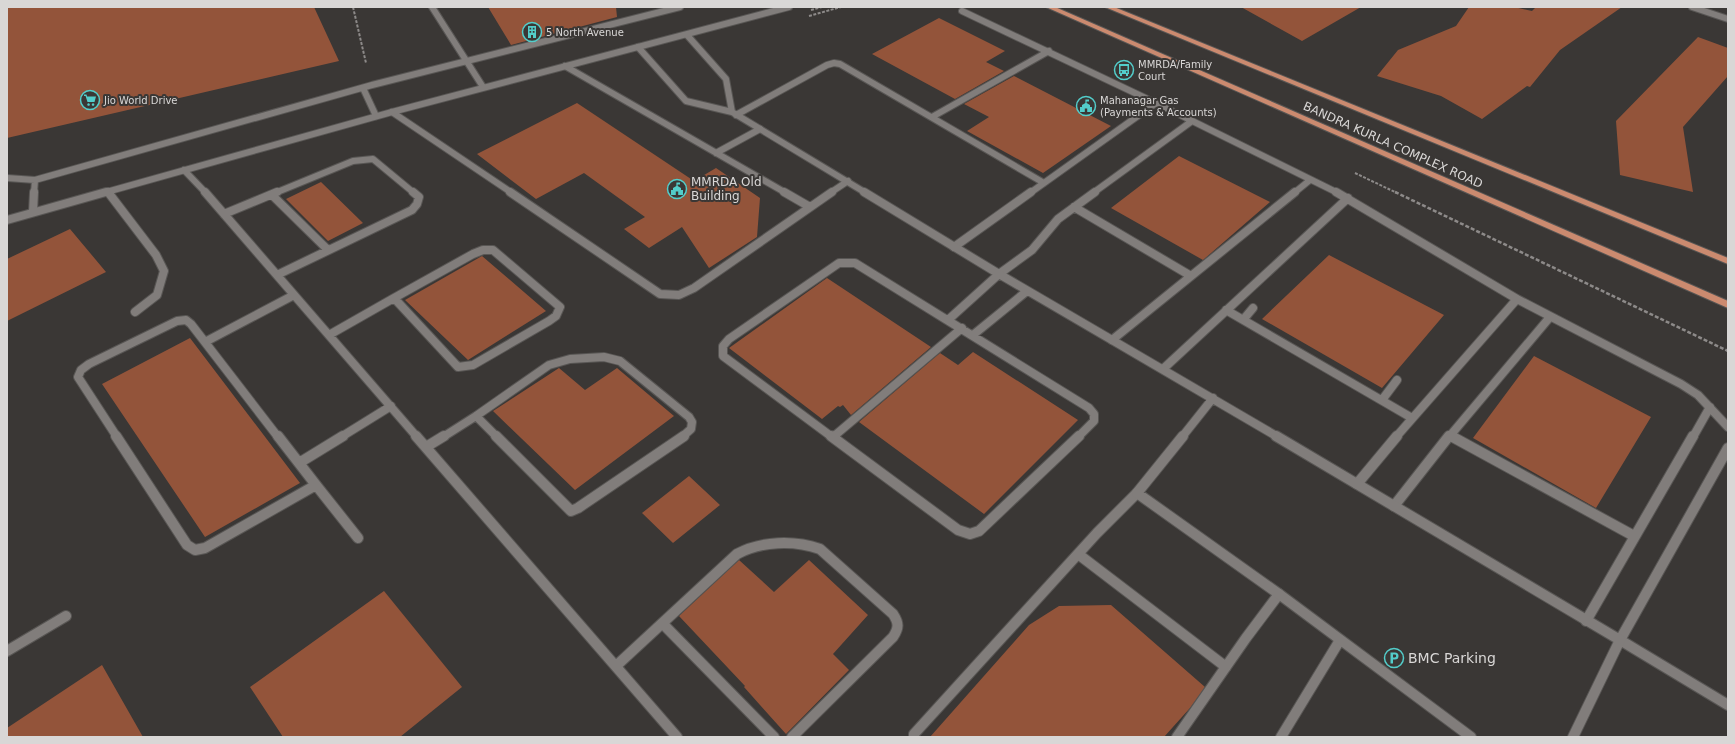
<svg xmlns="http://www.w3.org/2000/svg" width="1735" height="744" viewBox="0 0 1735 744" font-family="'DejaVu Sans',sans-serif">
<rect width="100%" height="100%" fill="#3a3735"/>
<path fill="#93543a" d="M7,7H314L339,61L7,138Z
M488,7H616L617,17L511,45Z
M1241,7H1361L1302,41Z
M1469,7H1514L1532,11L1536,7H1622L1560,50L1530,87L1527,86L1482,119L1441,96L1377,76L1398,50L1456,26Z
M939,18L1005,51L986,62L1004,71L955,99L872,54Z
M1698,37L1728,48V76L1683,127L1693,192L1620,175L1616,121Z
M1014,76L1111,126L1043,173L967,131L989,117L964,104Z
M577,103L694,181L716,168L760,198L757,237L709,268L682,227L649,248L624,229L645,217L584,173L536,199L477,154Z
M1179,156L1270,202L1203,260L1111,208Z
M321,182L363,223L328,241L286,199Z
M70,229L106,272L7,321V259Z
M1329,255L1444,315L1382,388L1262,319Z
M482,256L546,311L468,360L405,300Z
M827,278L931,347L851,415L843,405L840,407L838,406L822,419L729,348Z
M190,338L300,483L205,537L102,384Z
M973,352L1078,420L984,514L859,422L940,353L958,365Z
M1534,356L1651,417L1596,508L1473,438Z
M559,368L585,390L617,368L674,416L575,490L493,411Z
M689,476L720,505L673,543L642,513Z
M739,560L774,592L809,560L868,615L833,654L849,670L786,734L744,687L745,686L679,616Z
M384,591L462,687L400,737H283L250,687Z
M1111,605L1205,687L1190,708L1164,737H930L1029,625L1059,606Z
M102,665L143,737H7V728Z"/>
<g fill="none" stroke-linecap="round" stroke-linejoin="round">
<defs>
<path id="service-far2" d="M432,7L483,87
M962,11L1156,103L1338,193
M565,66L786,193
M363,88L376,116
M392,112L512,193
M736,115L827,65L834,63L840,64L1044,183
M932,117L1049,51
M716,153L760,129
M7,178L35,180L372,85L680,7
M34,193L35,180
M830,193L848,181
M1030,193L1156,103
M1093,193L1192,121
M1294,193L1310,180"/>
<path id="service-far1" d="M108,192L156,255L164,271L157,295L135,312
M510,192L660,294L679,295L694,288L832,192
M784,192L810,207
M1336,192L1517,299L1681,384L1698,395L1728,427
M1074,207L1191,276
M33,212L34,192
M954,247L1031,192
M999,274L1032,250L1058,219L1095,192
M1226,310L1412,418
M1243,320L1253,308
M1112,340L1295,192
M1163,369L1348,198
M1382,400L1397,380
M1450,435L1453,437
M1396,437L1517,299
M1449,437L1550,317
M1693,437L1710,407"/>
<path id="service" d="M1451,436L1634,536
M1728,448L1620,640L1728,705
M1357,484L1397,436
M1394,506L1449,436
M1078,554L1226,667
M1586,621L1693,436
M7,651L66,616
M914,737V734L1097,533L1137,493
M1177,737L1246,638L1279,594
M1281,737L1340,640"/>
<path id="minor-far2" d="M687,35L726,79L732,112
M638,47L686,101L732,112L866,193
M184,170L206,193
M275,193L353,161L373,159L414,193"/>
<path id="minor-far1" d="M205,192L417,437
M864,192L999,274L1278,437
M272,195L328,250
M224,214L277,192
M483,250H493L560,307L556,316L549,321L473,365L458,367L394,298L473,254Z
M277,275L412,210L417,204L419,197L413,192
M948,320L999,274
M329,335L394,298
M973,335L1027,291
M205,342L294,295
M476,416L497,437
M476,416L549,365L570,359L604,357L620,361L689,417L692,422L691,429L682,437
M117,437L78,377L81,370L89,364L177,321L186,320L191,324L278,437
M341,437L391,406
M443,437L476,416
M832,437L723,356V346L729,339L839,263H855L1089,408L1094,414V421L1078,437
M833,437L962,328
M1182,437L1213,398"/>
<path id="minor" d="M116,436L187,545L195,550L205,548L316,485L278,436
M416,436L677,737
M496,436L571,511L578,508L684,436
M831,436L958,530L970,534L979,531L1079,436
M1183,436L1137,493L1279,594L1471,737
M1276,436L1620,640L1573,737
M833,437L835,436
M426,447L444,436
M299,463L343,436
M316,485L358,538
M663,624L774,737
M616,666L737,554C761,541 794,540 820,549L893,614C899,623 899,628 893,637L792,737"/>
<path id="tertiary-far1" d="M1692,7L1728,19
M103,193L392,112L789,7"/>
<path id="tertiary" d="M7,220L106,192"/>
<path id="primary" d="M1046,7H1055L1728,301V308Z
M1105,7H1114L1728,258V264Z"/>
</defs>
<use href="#service-far2" stroke="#585654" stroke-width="8"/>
<use href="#service-far1" stroke="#585654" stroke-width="10"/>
<use href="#service" stroke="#585654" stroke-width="12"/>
<use href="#minor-far2" stroke="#585654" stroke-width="8"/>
<use href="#minor-far1" stroke="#585654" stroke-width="10"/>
<use href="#minor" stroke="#585654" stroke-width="12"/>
<use href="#tertiary-far1" stroke="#585654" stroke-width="8"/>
<use href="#tertiary" stroke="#585654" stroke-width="10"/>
<use href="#primary" stroke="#585654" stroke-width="2"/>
<path stroke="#8d8a89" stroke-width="2" stroke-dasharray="3 1.5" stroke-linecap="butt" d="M353,7L366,63
M811,10L822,7
M809,16L841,7
M1355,173L1397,193"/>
<path stroke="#8d8a89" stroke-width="2.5" stroke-dasharray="4 2" stroke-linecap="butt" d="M1395,192L1728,351"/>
<use href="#service-far2" stroke="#817d7b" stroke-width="6"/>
<use href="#service-far1" stroke="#817d7b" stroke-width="8"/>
<use href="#service" stroke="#817d7b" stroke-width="10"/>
<use href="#minor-far2" stroke="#817d7b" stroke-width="6"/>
<use href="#minor-far1" stroke="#817d7b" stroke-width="8"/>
<use href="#minor" stroke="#817d7b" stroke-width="10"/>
<use href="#tertiary-far1" stroke="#817d7b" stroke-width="6"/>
<use href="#tertiary" stroke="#817d7b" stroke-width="8"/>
<use href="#primary" fill="#cb8a6f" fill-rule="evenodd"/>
</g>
<defs>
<symbol id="building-ring" viewBox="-11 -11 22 22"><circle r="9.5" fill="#3a3735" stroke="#53cdca" stroke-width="1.5"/><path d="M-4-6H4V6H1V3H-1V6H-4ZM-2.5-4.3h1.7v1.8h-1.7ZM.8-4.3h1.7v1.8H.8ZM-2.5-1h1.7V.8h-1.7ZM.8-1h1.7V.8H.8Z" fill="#53cdca"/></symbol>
<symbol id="bus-ring" viewBox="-11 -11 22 22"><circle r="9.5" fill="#3a3735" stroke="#53cdca" stroke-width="1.5"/><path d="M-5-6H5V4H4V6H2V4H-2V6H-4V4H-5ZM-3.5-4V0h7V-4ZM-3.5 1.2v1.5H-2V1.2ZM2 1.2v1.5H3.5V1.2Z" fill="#53cdca"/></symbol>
<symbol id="supermarket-ring" viewBox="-11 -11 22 22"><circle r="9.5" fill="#3a3735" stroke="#53cdca" stroke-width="1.5"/><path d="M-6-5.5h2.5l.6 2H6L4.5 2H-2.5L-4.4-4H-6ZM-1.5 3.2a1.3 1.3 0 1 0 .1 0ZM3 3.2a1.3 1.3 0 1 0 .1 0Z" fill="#53cdca"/></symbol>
<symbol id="civic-ring" viewBox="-11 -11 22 22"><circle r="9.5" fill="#3a3735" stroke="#53cdca" stroke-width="1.5"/><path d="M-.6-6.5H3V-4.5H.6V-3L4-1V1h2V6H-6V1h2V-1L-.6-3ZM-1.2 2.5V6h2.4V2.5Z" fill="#53cdca"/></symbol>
<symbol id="parking-ring" viewBox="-11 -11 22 22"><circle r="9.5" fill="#3a3735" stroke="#53cdca" stroke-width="1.5"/><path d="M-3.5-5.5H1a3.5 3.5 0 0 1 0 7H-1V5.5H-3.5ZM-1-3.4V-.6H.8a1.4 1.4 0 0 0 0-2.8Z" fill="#53cdca"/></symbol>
</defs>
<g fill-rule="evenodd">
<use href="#building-ring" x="521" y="21" width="22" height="22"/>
<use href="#bus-ring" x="1113" y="59" width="22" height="22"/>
<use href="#supermarket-ring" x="79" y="89" width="22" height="22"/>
<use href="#civic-ring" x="1075" y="95" width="22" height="22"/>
<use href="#civic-ring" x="666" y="178" width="22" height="22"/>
<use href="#parking-ring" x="1383" y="647" width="22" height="22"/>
</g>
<g text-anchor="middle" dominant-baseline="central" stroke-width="4" stroke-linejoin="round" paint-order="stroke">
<g font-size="10" fill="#d9d7d6" stroke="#3a3735" text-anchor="start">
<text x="546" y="32">5 North Avenue</text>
<text x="1138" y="64">MMRDA/Family<tspan x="1138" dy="12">Court</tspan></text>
<text x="104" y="100">Jio World Drive</text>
<text x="1100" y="100">Mahanagar Gas<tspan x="1100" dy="12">(Payments &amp; Accounts)</tspan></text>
</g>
<g font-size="12" fill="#d9d7d6" stroke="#3a3735">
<text transform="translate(1393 145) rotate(24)">BANDRA KURLA COMPLEX ROAD</text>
</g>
<g font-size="12" fill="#d9d7d6" stroke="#3a3735" text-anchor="start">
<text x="691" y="182">MMRDA Old<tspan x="691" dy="14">Building</tspan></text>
</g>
<g font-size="14" fill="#d9d7d6" stroke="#3a3735" text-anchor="start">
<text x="1408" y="658">BMC Parking</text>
</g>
</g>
<rect width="1735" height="744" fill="none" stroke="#d9d7d6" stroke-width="16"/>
</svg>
